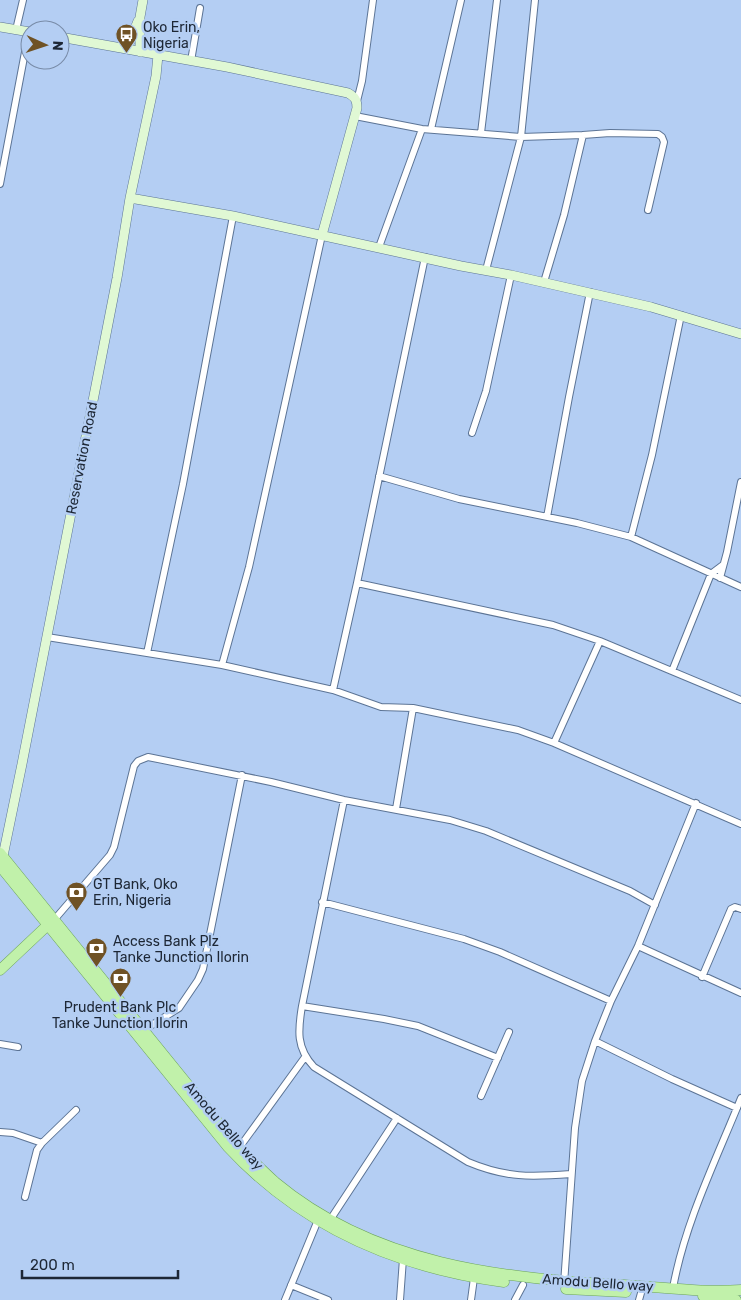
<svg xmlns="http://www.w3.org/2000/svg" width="741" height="1300" viewBox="0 0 741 1300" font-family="Rubik,sans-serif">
<rect width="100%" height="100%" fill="#b4cef3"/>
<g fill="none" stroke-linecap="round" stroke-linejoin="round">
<defs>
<path id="street" d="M16,30L23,0
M191,61L200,8
M357,101L362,81L373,0
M355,116L422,129L521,137L583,135L610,133L658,134L662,137L664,142L648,210
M431,129L461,0
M481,133L497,0
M0,184L29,31
M379,247L422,129
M486,270L521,137L535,0
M544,282L564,215L583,135
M472,433L486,391L511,275
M379,476L459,499L577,523L631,537L741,587
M547,517L569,397L590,292
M631,537L652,455L681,315
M720,578L727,552L741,482
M357,583L553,625L600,641L741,700
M47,637L222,665L333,690L381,707L413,708L518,730L554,743L741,824
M147,653L183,484L233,216
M222,665L249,567L322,235
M672,671L711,574L723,565
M333,690L357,583L425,257
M554,743L600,641
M344,800L302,1006C298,1030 296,1048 314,1067L468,1162C506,1178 531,1177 571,1174
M396,809L413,708
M322,902L464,939L500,952L611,1001
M54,920L110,855L114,847L134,766L138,761L148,757L271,782L344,800L450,820L486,831L630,891L655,905
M638,946L741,993
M702,977L731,909L735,907L741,909
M302,1006L384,1019L418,1026L498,1058
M144,1030L179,1008L198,980L203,969L242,775
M595,1041L672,1079L737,1108
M0,1044L18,1047
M481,1096L509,1032
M0,1132L13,1133L42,1143
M239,1148L305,1057
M25,1197L37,1150L42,1143L76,1110
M330,1220L397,1118
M564,1284L575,1128L582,1081L595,1041L611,1001L638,946L696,803
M291,1285L328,1300
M673,1288C685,1222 716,1160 741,1098
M285,1300L318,1220
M400,1300L403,1259
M471,1300L474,1278
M515,1300L523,1285
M639,1300L641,1293"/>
<path id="secondary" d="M0,27L30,32
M60,37L227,67L348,93C355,97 357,100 357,108L322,235
M127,49L138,21
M140,52V17L143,0
M130,198L233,216L461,266L511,275L651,307L741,334
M0,861L3,856L22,764L117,278L130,198L156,76L158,55"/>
<path id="primary" d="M0,853L239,1148C251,1159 263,1171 275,1182C373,1264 502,1279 624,1285C662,1287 703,1293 741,1290
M0,866L228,1147C302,1227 398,1268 504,1282
M0,970L52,921
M566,1289L626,1292
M703,1296L736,1300"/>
</defs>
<use href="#street" stroke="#5c7495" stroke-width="8"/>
<use href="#secondary" stroke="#5c7495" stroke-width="10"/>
<use href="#primary" stroke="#6ca45c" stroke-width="11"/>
<use href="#street" stroke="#fff" stroke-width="6"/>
<use href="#secondary" stroke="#e0f8d4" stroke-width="9"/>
<use href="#primary" stroke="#c1f1aa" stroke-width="10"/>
</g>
<defs>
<symbol id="bus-pin" viewBox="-11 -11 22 30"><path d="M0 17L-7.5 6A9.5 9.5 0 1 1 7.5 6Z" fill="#6f5225" stroke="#b4cef3"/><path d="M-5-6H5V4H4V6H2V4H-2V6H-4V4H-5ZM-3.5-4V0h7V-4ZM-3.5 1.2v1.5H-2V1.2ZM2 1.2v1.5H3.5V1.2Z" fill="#fff"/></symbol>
<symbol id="bank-pin" viewBox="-11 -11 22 30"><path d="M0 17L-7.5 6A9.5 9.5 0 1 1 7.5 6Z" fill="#6f5225" stroke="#b4cef3"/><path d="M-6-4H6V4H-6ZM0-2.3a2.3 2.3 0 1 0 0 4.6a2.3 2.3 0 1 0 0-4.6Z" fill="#fff"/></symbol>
</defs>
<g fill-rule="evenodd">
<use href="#bus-pin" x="114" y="22" width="25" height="34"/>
<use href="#bank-pin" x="64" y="880" width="25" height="34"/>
<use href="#bank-pin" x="84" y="936" width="25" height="34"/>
<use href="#bank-pin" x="108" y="966" width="25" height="34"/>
</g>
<g text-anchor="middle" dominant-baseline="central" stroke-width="5" stroke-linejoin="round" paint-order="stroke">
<g font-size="14" fill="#1d2735" stroke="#b4cef3" text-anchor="start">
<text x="143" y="27">Oko Erin,<tspan x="143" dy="16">Nigeria</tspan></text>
<text x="93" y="884">GT Bank, Oko<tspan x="93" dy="16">Erin, Nigeria</tspan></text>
<text x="113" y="941">Access Bank Plz<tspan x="113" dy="16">Tanke Junction Ilorin</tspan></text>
<text x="120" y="1007" text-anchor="middle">Prudent Bank Plc<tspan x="120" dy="16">Tanke Junction Ilorin</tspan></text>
</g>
<g font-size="14" fill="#1d2735" stroke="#b4cef3">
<text transform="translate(82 458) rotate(-79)">Reservation Road</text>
<text transform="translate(224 1126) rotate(49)">Amodu Bello way</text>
<text transform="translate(598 1283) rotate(4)">Amodu Bello way</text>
</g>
</g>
<g transform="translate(45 45) rotate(93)"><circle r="24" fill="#b4cef3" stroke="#788ba7"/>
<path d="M0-4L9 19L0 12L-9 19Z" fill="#6f5225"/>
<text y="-8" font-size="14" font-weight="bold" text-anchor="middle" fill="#1d2735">N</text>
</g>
<path d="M22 1270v8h156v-8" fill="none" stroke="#1d2735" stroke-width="2.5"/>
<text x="30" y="1270" font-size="15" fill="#1d2735" stroke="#b4cef3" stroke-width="4" paint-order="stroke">200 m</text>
</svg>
